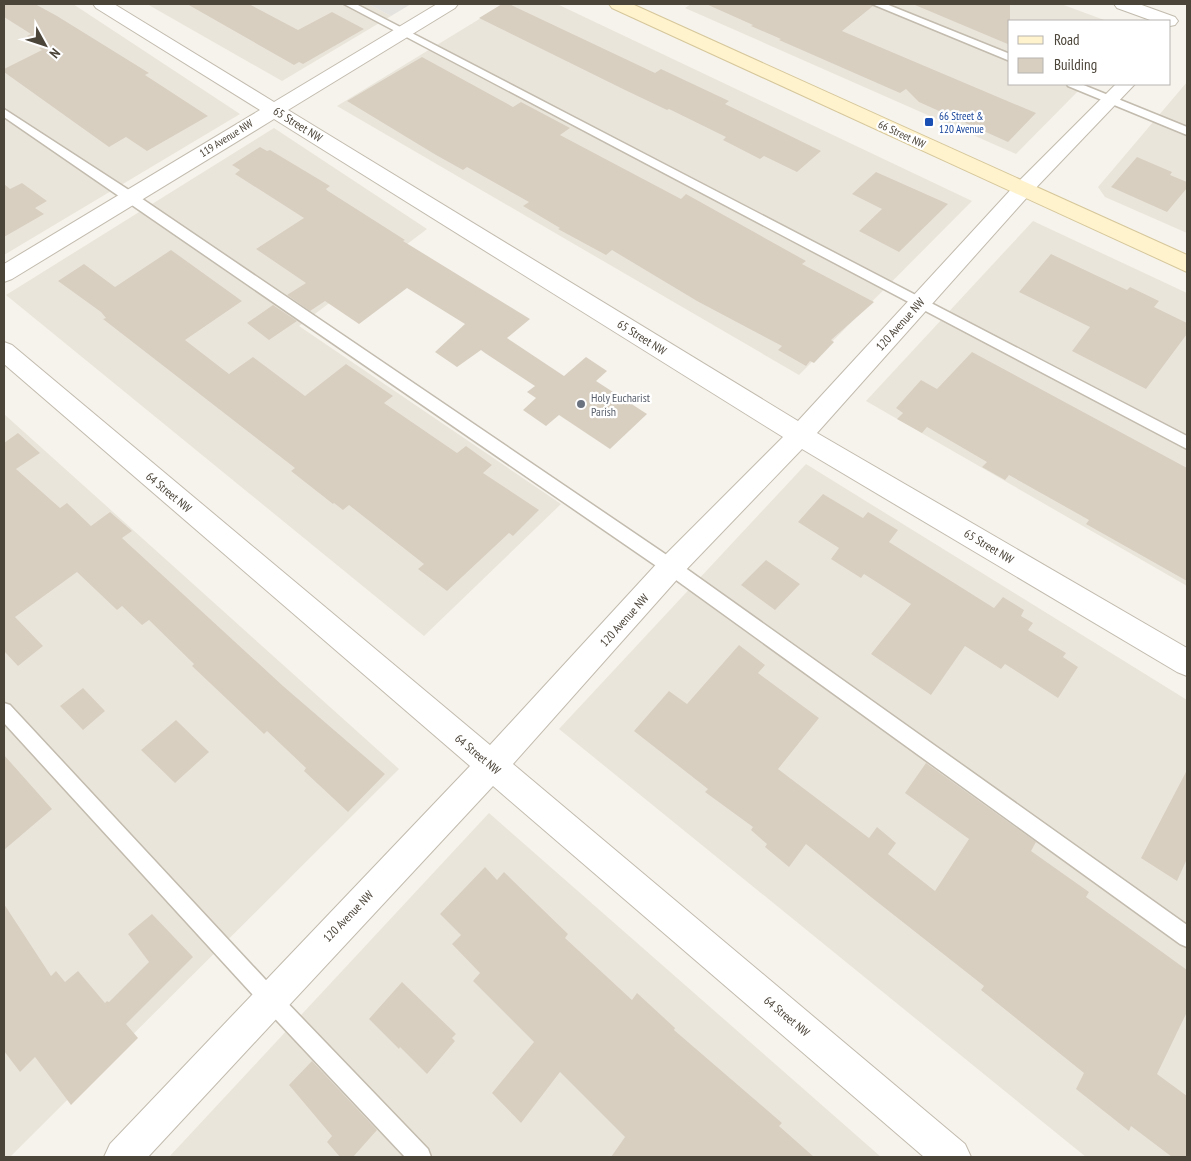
<svg xmlns="http://www.w3.org/2000/svg" width="1191" height="1161" viewBox="0 0 1191 1161" font-family="'PT Sans Narrow',sans-serif">
<rect width="100%" height="100%" fill="#f6f3ec"/>
<path fill="#eae5da" d="M4,4H73L240,114L4,255Z
M147,4H368L391,16L282,81Z
M504,4H557L972,201L799,375L337,106Z
M691,4H1061L1107,21H1010V84H1085L1016,154L685,8Z
M1187,82V233L1105,197L1098,187Z
M274,128L427,229L299,326L561,504L424,636L6,295Z
M1033,221L1187,293V586L866,401Z
M4,414L399,769L10,1157H4Z
M806,464L1187,700V1157H1086L559,729Z
M489,813L881,1157H169Z"/>
<path fill="#e5e3e0" d="M368,4H411L391,16Z"/>
<path fill="#d8cfc1" d="M4,4H35L57,16L149,73L145,75L208,116L147,151L126,137L109,147L4,72V69L42,50L39,48L42,47L27,36L31,34L4,17Z
M187,4H249L298,30L332,12L364,29L303,64L299,62L294,65Z
M502,4H509L655,73L661,69L729,101L725,104L821,151L797,172L764,156L760,159L723,140L726,137L669,109L667,110L625,90L479,18Z
M706,4H870L873,6L842,31L1036,113L1008,142L919,102L906,89L900,93L779,40L781,39L751,26L753,25Z
M916,4H1010V45L915,5Z
M422,57L513,107L521,102L570,128L560,135L681,199L686,194L806,261L802,264L874,302L831,340L834,342L814,363L810,361L806,366L778,350L782,346L697,301L612,250L606,255L558,229L560,228L523,206L529,202L467,167L463,170L436,155L347,101Z
M260,147L267,151L270,150L330,186L326,189L328,191L405,240L403,241L530,319L507,338L564,376L586,357L607,371L596,381L647,414L610,449L559,415L546,426L523,410L536,398L527,392L535,386L485,353L481,350L457,367L435,352L465,324L407,288L359,324L325,301L310,311L287,295L306,283L256,249L304,218L235,174L240,170L232,165Z
M1137,157L1172,172L1170,175L1187,182V188L1167,212L1111,187Z
M876,172L948,204L899,252L859,231L882,209L852,194Z
M22,183L47,201L35,208L44,214L4,237V184L10,189Z
M171,250L242,301L185,340L229,374L253,357L305,396L346,364L393,396L384,403L457,453L466,446L492,465L483,473L539,510L513,536L509,533L447,591L418,569L424,564L349,505L343,510L334,503L333,504L291,471L295,468L103,319L106,318L101,312L58,281L84,264L115,287Z
M1051,254L1127,290L1130,287L1159,301L1154,307L1187,323V334L1146,389L1072,351L1090,327L1019,292Z
M273,305L297,321L269,340L247,323Z
M972,352L1187,468V581L1086,524L1089,520L1009,475L1005,480L982,467L987,462L927,427L922,433L897,419L903,413L896,408L921,380L937,389Z
M18,433L40,453L16,469L60,508L67,503L91,526L110,512L132,531L122,538L283,686L385,774L348,812L304,771L306,768L267,731L264,734L192,666L194,664L149,620L142,625L122,606L117,610L77,572L15,617L43,646L18,666L4,651V443Z
M823,494L863,518L868,512L898,530L889,542L994,608L1003,597L1024,610L1021,616L1033,623L1028,630L1066,653L1063,657L1078,667L1058,698L1005,664L1001,669L965,646L931,695L871,654L911,604L864,574L861,578L831,559L839,548L798,522Z
M766,560L800,584L775,610L741,585Z
M739,645L765,665L758,673L819,718L778,769L869,838L877,827L896,843L888,854L935,891L969,839L905,793L926,763L1036,842L1031,851L1089,892L1086,897L1187,970V1012L1157,1074L1187,1096V1157H1172L1131,1126L1129,1131L1076,1089L1084,1073L981,990L984,986L871,897L806,844L789,867L765,847L767,844L751,830L753,827L705,792L708,789L634,731L669,691L687,704Z
M83,688L105,711L83,730L60,706Z
M176,720L209,752L175,783L141,750Z
M4,755L52,809L4,850Z
M1187,770V859L1177,881L1141,858Z
M485,867L497,880L504,872L568,934L565,938L632,1000L637,993L675,1028L674,1030L782,1123L779,1126L814,1157H611L625,1137L560,1072L521,1123L492,1093L534,1042L473,981L480,973L452,944L461,935L440,914Z
M4,904L51,976L56,971L65,982L78,971L105,1003L107,1001L109,1002L149,962L128,934L152,914L193,957L126,1024L138,1038L71,1105L35,1057L20,1072L4,1051Z
M402,982L456,1034L452,1038L455,1041L427,1074L400,1047L399,1049L369,1019Z
M312,1061L377,1130L353,1157H340L327,1142L332,1136L289,1085Z"/>
<g fill="none" stroke-linecap="round" stroke-linejoin="round">
<defs>
<path id="service" d="M344,4H356L1187,436V449Z
M872,4H886L1010,54V61Z
M1067,84H1081L1187,127V135L1068,86Z
M4,109L135,194L677,562L1187,925V947L1180,944L665,572L4,117Z
M4,703L10,705L277,992L428,1149L431,1157H405L263,1006L4,723Z"/>
<path id="minor" d="M93,4H114L274,102L437,4H458L455,8L288,110L798,421L1016,184L1116,84H1135L1030,194L817,433L1187,648V676L1177,672L802,449L681,575L513,764L965,1144L971,1157H924L493,786L148,1157H104L110,1144L470,766L4,364V342L12,345L490,745L661,559L783,437L274,119L12,279L4,282V264L260,110L96,8Z
M1114,4H1139L1175,17L1178,21L1175,25L1170,26V21H1153L1117,8Z"/>
<path id="secondary" d="M609,4H632L1187,255V272L612,8Z"/>
</defs>
<use href="#service" stroke="#c2bbae" stroke-width="3"/>
<use href="#minor" stroke="#c2bbae" stroke-width="2"/>
<use href="#secondary" stroke="#d6c79b" stroke-width="2"/>
<use href="#service" fill="#fff" fill-rule="evenodd"/>
<use href="#minor" fill="#fff" fill-rule="evenodd"/>
<use href="#secondary" fill="#fff3cd" fill-rule="evenodd"/>
</g>
<rect fill="#1a4fb4" stroke="#fff" stroke-width="2" x="924" y="117" width="10" height="10" rx="2.5"/>
<circle fill="#6b7280" stroke="#fff" stroke-width="2" cx="581" cy="404" r="5"/>
<g text-anchor="middle" dominant-baseline="central" stroke-width="4.5" stroke-linejoin="round" paint-order="stroke">
<g font-size="11" fill="#164399" stroke="#fff" text-anchor="start">
<text x="939" y="116">66 Street &amp;<tspan x="939" dy="13">120 Avenue</tspan></text>
</g>
<g font-size="11" fill="#4b4439" stroke="#fff">
<text transform="translate(902 134) rotate(25)">66 Street NW</text>
<text transform="translate(226 138) rotate(-32)">119 Avenue NW</text>
</g>
<g font-size="12" fill="#4b4439" stroke="#fff">
<text transform="translate(298 124) rotate(32)">65 Street NW</text>
<text transform="translate(900 324) rotate(-48)">120 Avenue NW</text>
<text transform="translate(642 337) rotate(32)">65 Street NW</text>
<text transform="translate(169 492) rotate(40)">64 Street NW</text>
<text transform="translate(989 546) rotate(31)">65 Street NW</text>
<text transform="translate(624 620) rotate(-48)">120 Avenue NW</text>
<text transform="translate(478 754) rotate(40)">64 Street NW</text>
<text transform="translate(348 916) rotate(-46)">120 Avenue NW</text>
<text transform="translate(787 1016) rotate(40)">64 Street NW</text>
</g>
<g font-size="12" fill="#5b616d" stroke="#fff" text-anchor="start">
<text x="591" y="397">Holy Eucharist<tspan x="591" dy="14">Parish</tspan></text>
</g>
</g>
<rect width="1191" height="1161" fill="none" stroke="#4b4439" stroke-width="10"/>
<rect x="1008" y="20" width="162" height="65" fill="#ffffff" stroke="#b7b4b0"/>
<rect x="1018" y="36" width="25" height="8" fill="#fff3cd" stroke="#b7b4b0"/>
<text x="1054" y="45" font-size="15" fill="#4b4439">Road</text>
<rect x="1018" y="58" width="25" height="15" fill="#d8cfc1" stroke="#b7b4b0"/>
<text x="1054" y="70" font-size="15" fill="#4b4439">Building</text>
<g transform="translate(45 45) rotate(130)" stroke="#ffffff" stroke-width="4" paint-order="stroke">
<path d="M0-4L9 19L0 12L-9 19Z" fill="#4b4439"/>
<text y="-8" font-size="14" font-weight="bold" text-anchor="middle" fill="#4b4439">N</text>
</g>
</svg>
